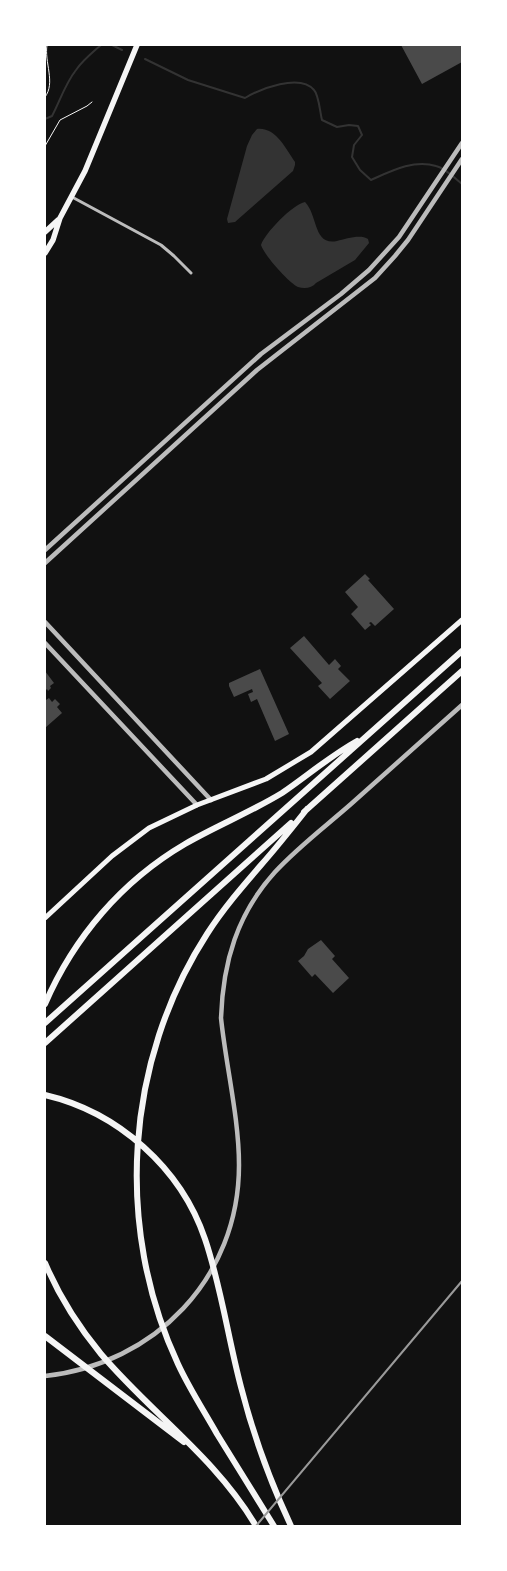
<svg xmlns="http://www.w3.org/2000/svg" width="507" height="1571" viewBox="0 0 507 1571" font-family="'Sofia Sans Condensed',sans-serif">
<rect width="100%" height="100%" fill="#111"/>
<path fill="#333" d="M257,129C276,127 285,148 295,162V165L293,171L235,222L228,223L227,219L247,146L252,135Z
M305,202C318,215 313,246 337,241C346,239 360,234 368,239L369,243L355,260L316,283C312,288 305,289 298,287C289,283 264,255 261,245C265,233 293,204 305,202Z"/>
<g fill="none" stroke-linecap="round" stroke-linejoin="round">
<path stroke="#333" stroke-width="2" d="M112,45L122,50
M145,59L188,80L245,98C260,89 300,73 314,90C319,95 320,113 322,120L337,127L349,125L358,126L362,135L354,145L352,157L360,170L371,180C391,171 414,159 436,166C445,168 455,178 462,184
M45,119L52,116C60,101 65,84 76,70C83,60 92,53 101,45"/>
</g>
<path fill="#4a4a4a" d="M401,45H462V62L422,84Z
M365,574L370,579L368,580L394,609L375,626L371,622L369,623L371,625L365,630L351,614L358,607L345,592Z
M304,636L329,665L335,659L341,666L338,669L350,681L330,699L318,686L322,683L290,648Z
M260,669L289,734L275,741L257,699L251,702L248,694L253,692L252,689L234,697L229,686V683Z
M45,671L54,683L50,686L51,688L48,691L47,689L45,691Z
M45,698L46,700L49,698L52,702L55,699L60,704L57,707L62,713L45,728Z
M321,940L335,956L332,959L349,978L333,993L315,974L312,977L298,961L304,956L308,949Z"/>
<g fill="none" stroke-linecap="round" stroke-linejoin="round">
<path stroke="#f5f5f5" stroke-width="1" d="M45,97C56,83 44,62 47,45
M45,146L60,120L87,106L92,102"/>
<path stroke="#bcbcbc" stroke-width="3" d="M72,197L161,245L174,256L191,273"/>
<path stroke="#bcbcbc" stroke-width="4.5" d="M45,550L261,354L341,294L369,270L399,237L462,143
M45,563L257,370L375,278L395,256L408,240L462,159
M45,622L211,800
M45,643L197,805
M45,1376C155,1364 239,1278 239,1165C239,1118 226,1066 221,1018C223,962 237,914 275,872C298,847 326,826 351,804C388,771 425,738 462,705"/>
<path stroke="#f5f5f5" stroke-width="5" d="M45,918L112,856L149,828L197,805L266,779L311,752L462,620"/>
<path stroke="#f5f5f5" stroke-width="5.5" d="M45,232L58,220
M45,253L53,240L60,218L85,171L137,45"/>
<path stroke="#f5f5f5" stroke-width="6" d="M304,812L462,671
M45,1004C74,937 122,881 185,844C216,826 251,812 282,793C307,776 330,756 357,741
M45,1023L462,651
M45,1043L291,823
M45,1095C118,1112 181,1168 205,1239C221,1286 228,1338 241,1387C253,1434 270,1481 291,1526
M45,1263C59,1296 78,1326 101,1354C151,1413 216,1458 256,1526
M45,1336L184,1442
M274,1526C255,1495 236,1465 217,1434C204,1411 189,1388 178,1364C114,1227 125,1061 207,934C223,909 242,887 261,865C277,847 292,828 307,809"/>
<path stroke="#9a9a9a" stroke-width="2" d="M256,1526L462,1281"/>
</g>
<rect width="507" height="1571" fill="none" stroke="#ffffff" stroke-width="92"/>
</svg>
